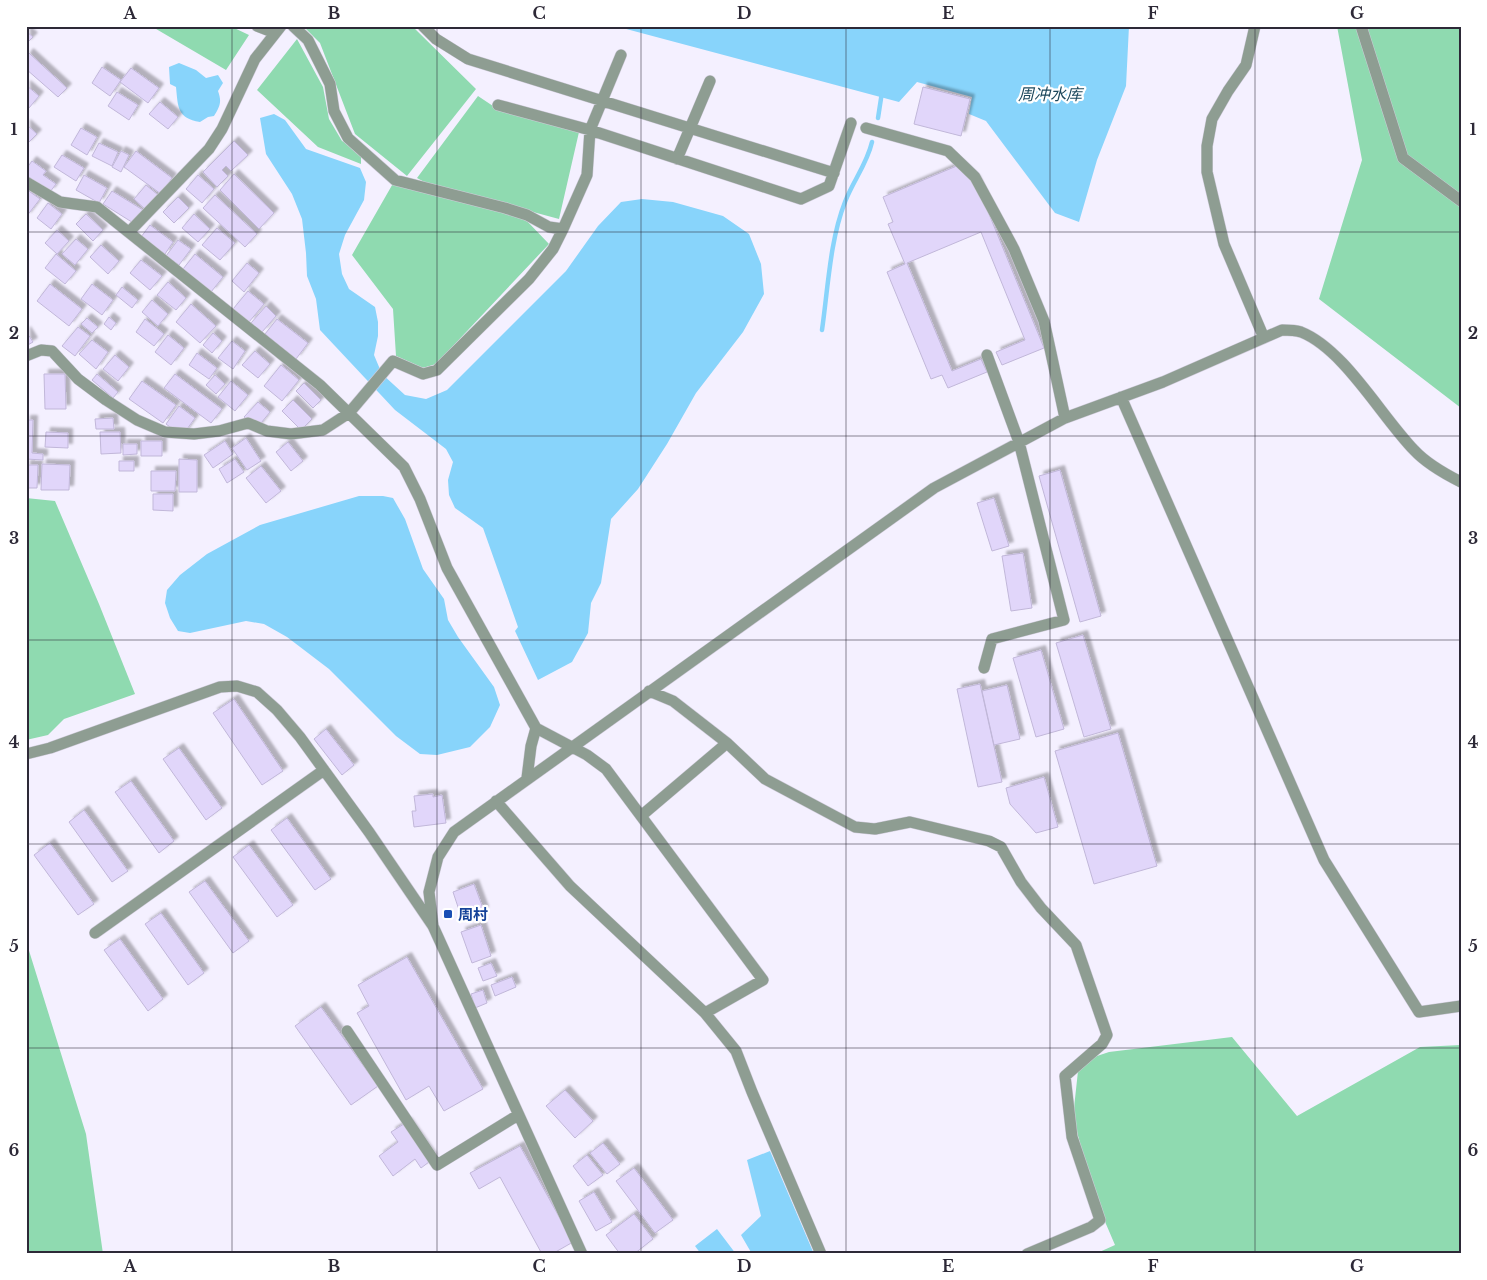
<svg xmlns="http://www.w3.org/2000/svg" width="1487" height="1280" viewBox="0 0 1487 1280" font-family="'Libre Baskerville','Noto Sans SC',serif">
<defs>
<filter id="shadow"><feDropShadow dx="4.5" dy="-4.5" stdDeviation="1" flood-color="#0004"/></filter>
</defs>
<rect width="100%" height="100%" fill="#f4f0ff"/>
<path fill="#8fdab0" d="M151,26H230L249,35L226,70Z
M303,26H412L476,89L407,176L355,134L320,43Z
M1337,26H1461V408L1319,299L1362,160Z
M297,39L323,87L329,119L342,141L361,152V164L318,147L257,90Z
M478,96L499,110L579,132L559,219L428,184L417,178Z
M395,180L525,219L549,244L436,364L423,368L396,356L393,309L352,255Z
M26,498L55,501L99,604L135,694L64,719L48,735L26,740Z
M26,941L86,1134L103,1254H26Z
M1232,1037L1297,1116L1420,1047L1461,1045V1254H1095L1115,1245L1094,1196L1073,1117L1079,1062L1109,1052Z"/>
<path fill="#88d4fb" d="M615,26H1129L1126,86L1097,160L1079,222L1055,213L986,121L969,114L972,97L917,82L899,102Z
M179,63L196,70L206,78L218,75L223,83L218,91C222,102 220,106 214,116L208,117L200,122C177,118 178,107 176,87L170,84L169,67Z
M274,114L285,120L306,149L360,168L366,182L364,200L345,235L339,254L342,274L349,289L375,307L378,322V336L374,355L382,374L405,395L426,399L447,390L566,271L598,226L621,202L642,199L673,202L723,216L749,234L761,264L764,294L743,332L696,393L667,444L638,489L611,519L601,583L591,603L588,633L572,662L538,680L515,631L518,627L483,528L455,508L449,495L448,480L453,462L446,449L395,410L320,330L316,299L307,276L306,253L302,219L292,194L266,154L260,118Z
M359,496H383L393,498L405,519L423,569L444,599L448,620L458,637L494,687L500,705L490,727L470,747L437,755L420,754L396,736L329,669L287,637L264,624L246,621L190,633L178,631L170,618L165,603L167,590L180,575L207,554L260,525Z
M770,1151L814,1254H752L741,1235L761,1216L747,1160Z
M717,1229L736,1254H701L695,1246Z"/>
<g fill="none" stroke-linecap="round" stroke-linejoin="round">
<path stroke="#88d4fb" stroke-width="4.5" d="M878,118L882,92
M822,330C828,288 830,240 845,202C853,181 867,164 872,142"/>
</g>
<path fill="#e1d6fa" stroke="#c1b7d9" filter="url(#shadow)" d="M26,31L33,37L26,44Z
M29,53L67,88L58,97L26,69V57Z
M102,67L121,80L110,96L92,83Z
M131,68L159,88L148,103L120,82Z
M26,85L39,96L29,108L26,106Z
M923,87L970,99L961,136L914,124Z
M117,92L138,105L129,120L108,106Z
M160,102L178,117L168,129L149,114Z
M26,124L37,134L26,145Z
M81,128L97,137L87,155L71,145Z
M234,141L248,155L231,171L226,166L222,170L228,176L217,187L203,172Z
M99,143L118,152L112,166L92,156Z
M121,151L129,155L121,172L112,167Z
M136,151L172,178L161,194L124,167Z
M62,155L84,168L76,181L54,167Z
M32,161L46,171L43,175L56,184L50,192L26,175V169Z
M959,165L975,180L1044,348L1002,365L996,352L1025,340L981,232L907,263L952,371L981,359L987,372L948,388L942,375L931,379L887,272L905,264L888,224L893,222L883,197Z
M234,174L274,213L259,229L220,190Z
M84,175L107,188L99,203L76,190Z
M198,175L214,189L202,203L186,189Z
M146,185L158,195L146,210L134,199Z
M26,189L40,199L26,217Z
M112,191L143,210L135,224L103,204Z
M215,195L257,234L245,247L203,208Z
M178,197L189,208L174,223L163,212Z
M48,203L62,214L51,229L37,218Z
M86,214L103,230L93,241L76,224Z
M194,214L210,229L198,242L182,228Z
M150,225L173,242L165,254L141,237Z
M217,228L235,243L220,260L202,245Z
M57,230L69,241L57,254L45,243Z
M76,239L88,249L75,265L62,254Z
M178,240L191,249L179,265L166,256Z
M101,245L119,261L108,274L90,257Z
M56,254L76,271L65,284L45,268Z
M195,254L223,277L211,292L183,269Z
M141,260L162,276L150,290L130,273Z
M247,263L259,273L244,292L232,281Z
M168,282L186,298L176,310L157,295Z
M50,284L82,309L69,326L37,301Z
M92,284L113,300L102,315L81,299Z
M122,287L138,300L132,308L116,295Z
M248,291L264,304L249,322L233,309Z
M152,300L168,314L158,326L142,312Z
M191,304L216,326L200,343L176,322Z
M266,306L276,316L262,332L251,323Z
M109,317L116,323L111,330L104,324Z
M87,318L98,327L92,333L81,324Z
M145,319L164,334L154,346L136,332Z
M277,319L308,343L296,359L265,334Z
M78,327L90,336L75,356L62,346Z
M26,331L33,342L26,346Z
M213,333L222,341L212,353L203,345Z
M168,335L184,348L171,365L155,352Z
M92,340L108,352L96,369L79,354Z
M232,341L245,351L233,369L218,358Z
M255,351L270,364L258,378L242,365Z
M197,353L217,368L209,379L189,365Z
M115,355L129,367L118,381L103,369Z
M281,365L299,380L282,401L264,386Z
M44,374H65L66,409H45Z
M97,374L118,392L113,398L92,380Z
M175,374L222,409L211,423L164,388Z
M215,375L225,384L216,394L206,385Z
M142,381L176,405L163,423L129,399Z
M231,381L248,395L235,411L218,397Z
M304,383L321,400L313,408L296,391Z
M293,400L312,419L301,430L282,411Z
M258,402L270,412L257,428L244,417Z
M179,406L195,418L182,436L166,424Z
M113,418L114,429H96L95,419Z
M26,420H33L32,453L43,454V460L26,459Z
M46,432L68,433V448L45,447Z
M100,432H120L121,453L101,454Z
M246,438L261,461L247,470L232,448Z
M141,441H162V456H141Z
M225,441L233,454L213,468L204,455Z
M288,442L303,461L291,471L276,452Z
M123,444H137V454L123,455Z
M179,459L197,460V492H179Z
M235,459L244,472L227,483L219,469Z
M119,461H134V471H119Z
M42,464L70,465L69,490H41Z
M26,465H38L37,488H26Z
M261,466L281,491L266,503L246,478Z
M1060,470L1101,616L1080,622L1039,476Z
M151,471H176L175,491H151Z
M153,494H173V511L153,510Z
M994,498L1009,546L992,551L977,503Z
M1023,553L1032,608L1011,611L1002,556Z
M1083,635L1111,729L1084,737L1056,643Z
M1041,650L1064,729L1036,737L1013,658Z
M980,684L1002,782L978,787L957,689Z
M1007,685L1020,739L994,745L982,691Z
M234,699L283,771L262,785L213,713Z
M326,729L354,765L342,775L314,739Z
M1118,733L1157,866L1094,884L1055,751Z
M179,748L222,808L206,820L163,759Z
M1044,777L1058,827L1036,833L1010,804L1006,788Z
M131,781L174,841L159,853L115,792Z
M433,794V797L442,795L446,823L414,827L412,811H416L414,796Z
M84,810L128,871L112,882L69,822Z
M287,818L331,879L315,890L271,830Z
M50,843L94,904L78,915L34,855Z
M249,845L293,905L277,917L233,857Z
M205,881L249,941L233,953L189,892Z
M474,884L484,911L462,919L453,892Z
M161,913L204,973L188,985L145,924Z
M481,925L491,956L472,963L461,932Z
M120,939L163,999L148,1011L104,950Z
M407,957L483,1089L444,1111L429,1086L406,1100L357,1013L369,1006L358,985Z
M491,963L497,976L483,981L478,968Z
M512,977L516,987L495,996L491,985Z
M483,990L487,1003L475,1008L471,994Z
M321,1007L378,1086L351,1105L295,1026Z
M565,1090L593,1121L575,1138L546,1106Z
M407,1122L433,1159L421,1168L415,1159L393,1176L379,1156L398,1142L391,1132Z
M603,1143L620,1164L607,1174L590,1153Z
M520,1146L573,1242L552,1254H542L500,1177L479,1189L470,1173Z
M587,1155L603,1175L588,1186L573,1166Z
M634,1168L673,1220L655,1233L616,1181Z
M594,1192L612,1222L596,1231L579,1201Z
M634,1214L653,1239L634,1254H620L606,1235Z"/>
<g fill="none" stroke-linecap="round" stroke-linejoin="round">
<defs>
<path id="street" d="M257,26L275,33
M293,26L308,40L330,84L334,111L348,138L395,180L505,208L527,215L549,227L563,229L587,175L590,130L621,55
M423,26L436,39L468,59L834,173
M1255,26L1246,65L1228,91L1212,119L1207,146V172L1224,244L1264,338
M1361,26L1403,158L1461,201
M498,105L590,130L801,199L829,186L851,123
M866,128L948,151L975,177L1014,249L1044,321L1065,418
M677,159L710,81
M26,182L60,202L97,207L320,385L404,467L420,499L447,568L536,728
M130,231L209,149L222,129L255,59L281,26
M26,356L41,350L52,351L78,379L106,400L137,420L165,432L194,434L219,431L248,423L267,431L291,434L323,430L349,413L393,361L423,374L437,370L529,279L553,249L563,229
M1121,397L1324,860L1419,1012L1461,1006
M984,668L992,639L1064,620L1019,442L987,355
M727,743L765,779L855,827L875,829L910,822L989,841L1001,847L1021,882L1041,908L1076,945L1107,1035L1102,1044L1065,1076L1072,1137L1100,1220L1091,1227L1027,1254
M26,754L50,748L220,687L237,686L257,692L277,710L300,737L369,832L433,926L582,1254
M527,778L531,746L536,728L587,755L606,769L763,980L705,1013
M496,801L570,886L705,1013L736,1051L752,1092L821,1254
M641,816L727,743L673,701L649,691
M433,926L429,892L438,857L454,832L934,488L1065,418L1163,382L1282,330C1288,330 1295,330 1301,332C1344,349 1381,416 1414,450C1426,463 1445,474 1461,482
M95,933L324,770
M347,1031L437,1165L518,1115"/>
</defs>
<use href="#street" stroke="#d0ccdb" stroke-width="12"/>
<use href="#street" stroke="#8e9d92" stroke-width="11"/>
</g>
<path fill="none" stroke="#2d2937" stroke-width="1" stroke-opacity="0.55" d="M232,26V1254M437,26V1254M641,26V1254M846,26V1254M1050,26V1254M1255,26V1254M26,232H1461M26,436H1461M26,640H1461M26,844H1461M26,1048H1461"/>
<rect fill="#1a4fb4" stroke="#fff" stroke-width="2" x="443" y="909" width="10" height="10" rx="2.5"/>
<g text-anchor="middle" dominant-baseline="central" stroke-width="4.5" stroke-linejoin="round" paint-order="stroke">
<g font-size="15" font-weight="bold" fill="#164399" stroke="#fff" text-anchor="start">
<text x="458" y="914">周村</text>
</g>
<g font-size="16" font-style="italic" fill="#1d485c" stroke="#fff">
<text x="1050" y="94">周冲水库</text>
</g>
</g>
<rect width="1487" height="1280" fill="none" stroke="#ffffff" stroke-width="55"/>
<rect x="28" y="28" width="1432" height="1224" fill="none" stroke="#2d2937" stroke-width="2"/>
<g font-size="16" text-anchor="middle" font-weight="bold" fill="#2d2937">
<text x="130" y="19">A</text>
<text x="334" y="19">B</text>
<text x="539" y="19">C</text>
<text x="744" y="19">D</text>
<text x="948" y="19">E</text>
<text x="1153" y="19">F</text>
<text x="1357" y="19">G</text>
<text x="14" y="135">1</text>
<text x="1473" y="135">1</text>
<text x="14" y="339">2</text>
<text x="1473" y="339">2</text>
<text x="14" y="544">3</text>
<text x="1473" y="544">3</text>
<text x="14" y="748">4</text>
<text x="1473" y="748">4</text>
<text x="14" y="952">5</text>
<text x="1473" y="952">5</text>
<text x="14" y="1156">6</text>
<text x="1473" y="1156">6</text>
<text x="130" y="1272">A</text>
<text x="334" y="1272">B</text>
<text x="539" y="1272">C</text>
<text x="744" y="1272">D</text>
<text x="948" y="1272">E</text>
<text x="1153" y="1272">F</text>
<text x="1357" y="1272">G</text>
</g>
</svg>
